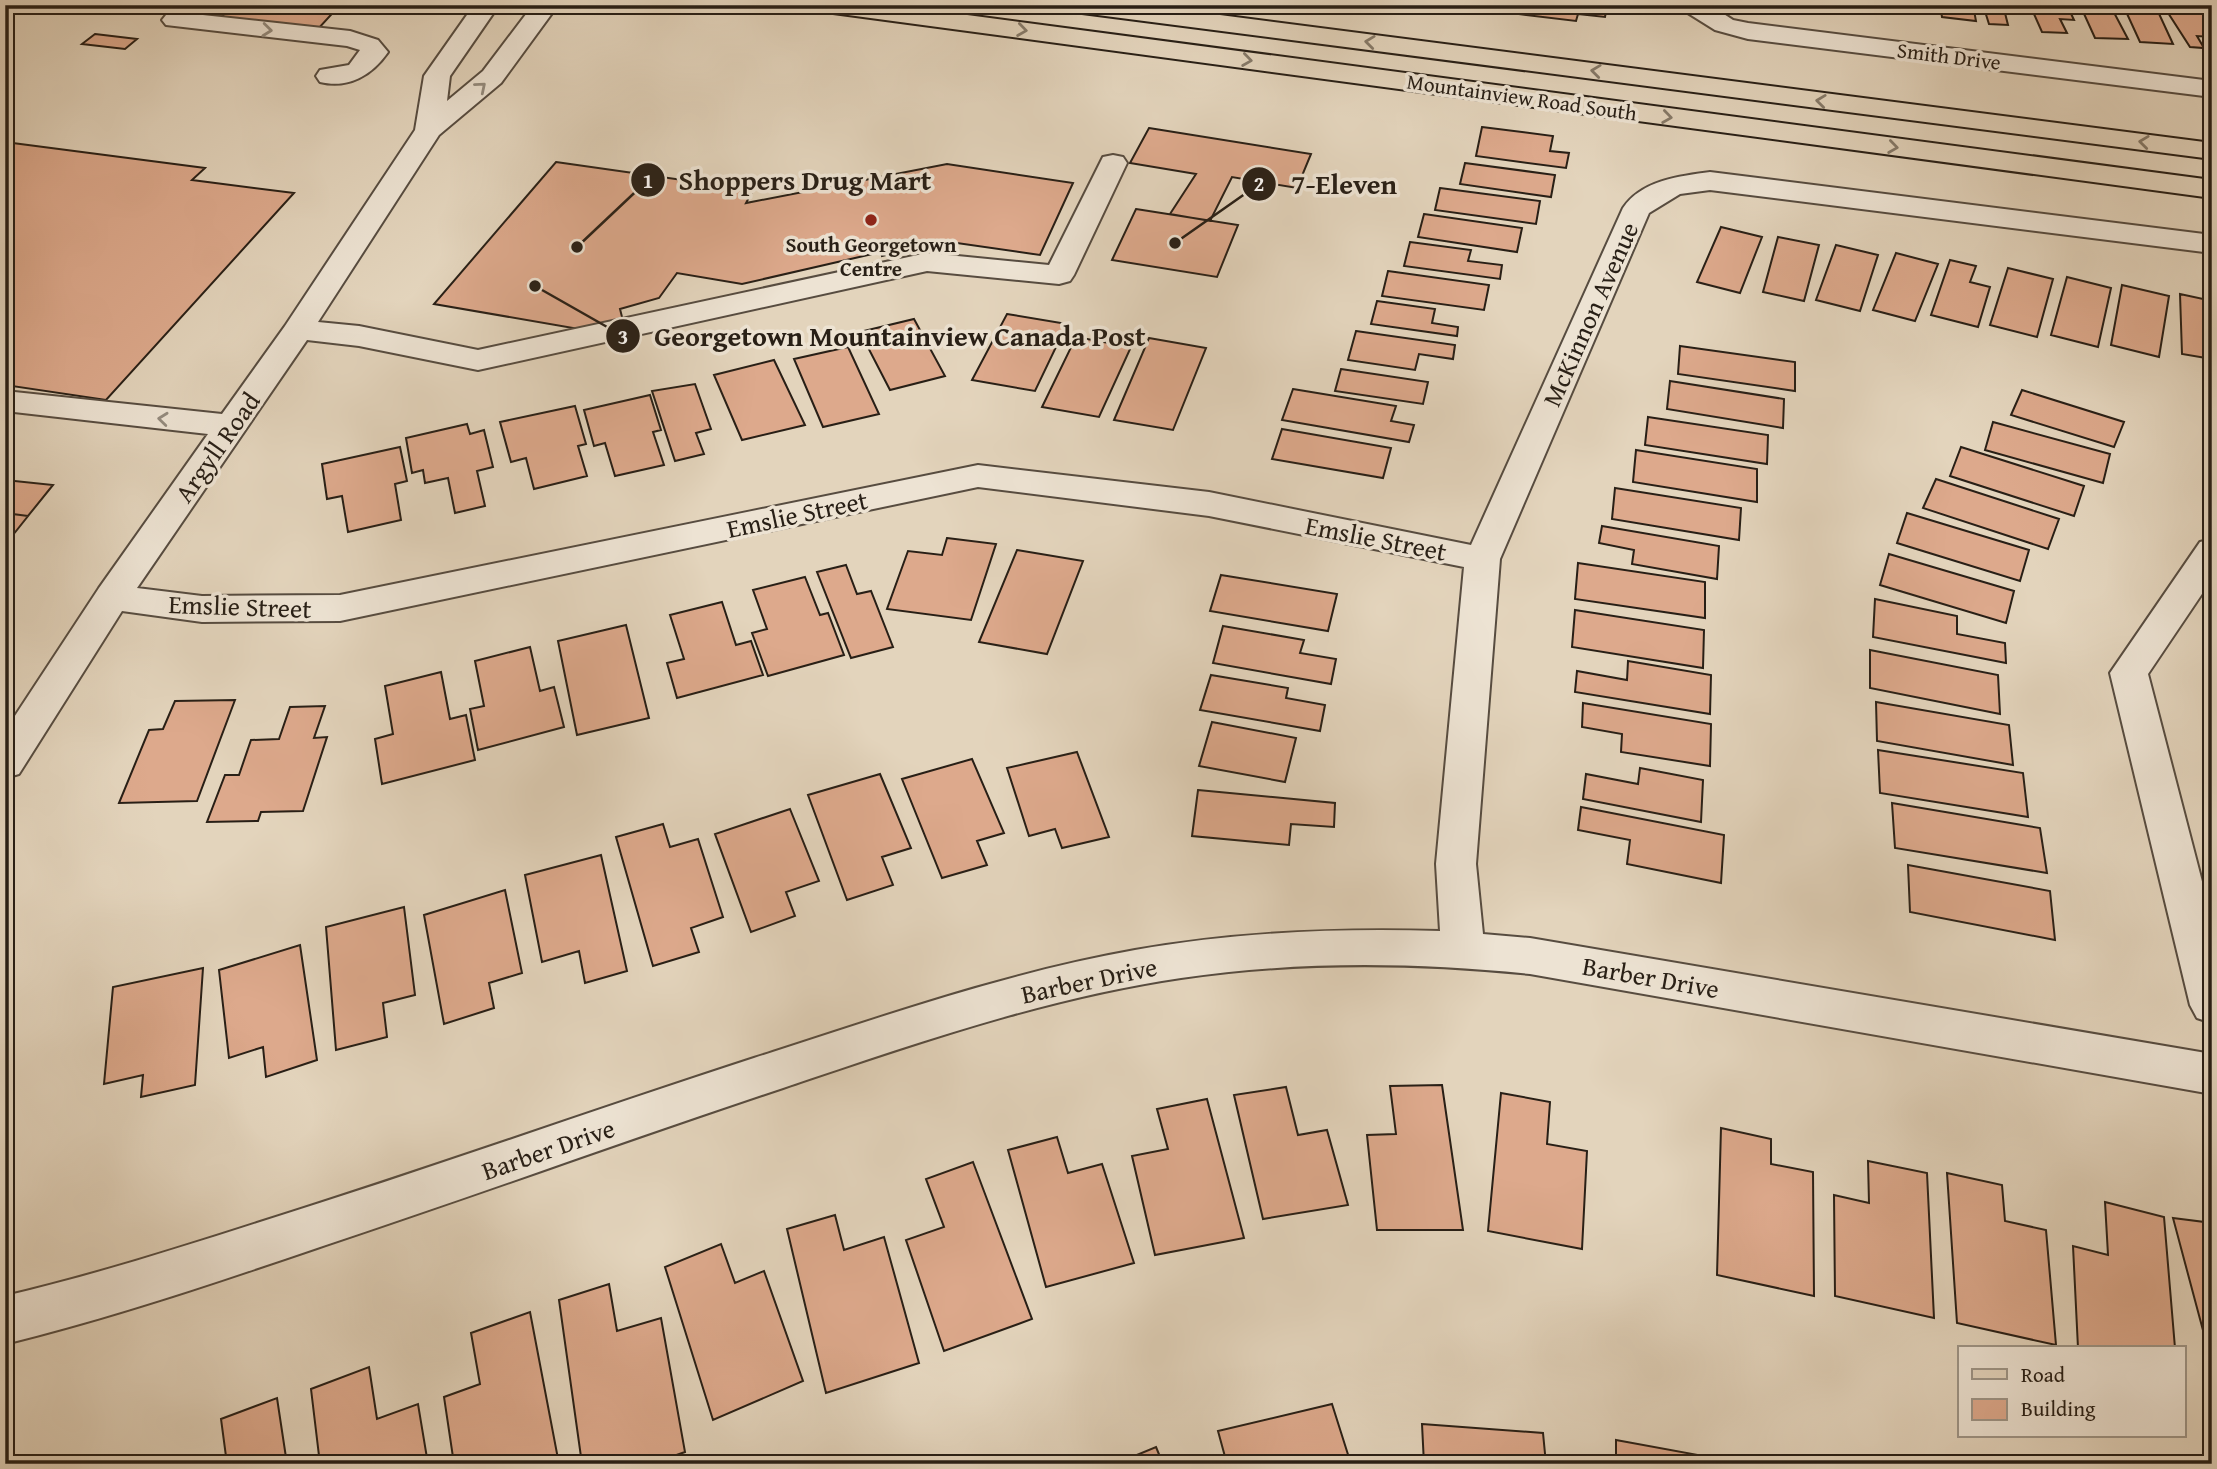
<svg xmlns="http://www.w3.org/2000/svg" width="2217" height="1469" viewBox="0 0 2217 1469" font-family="'Gentium Book Plus',serif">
<rect width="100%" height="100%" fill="#e3d4bc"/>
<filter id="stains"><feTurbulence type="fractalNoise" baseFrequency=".00286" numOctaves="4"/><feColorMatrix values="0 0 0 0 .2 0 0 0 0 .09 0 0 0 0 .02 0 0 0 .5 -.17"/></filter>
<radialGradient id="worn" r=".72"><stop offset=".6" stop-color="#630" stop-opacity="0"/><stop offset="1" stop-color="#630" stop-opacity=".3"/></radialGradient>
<path fill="#dda98c" stroke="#281f16" stroke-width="2" d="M234,5H340L318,29L218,20Z
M1520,5H1593L1607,7L1605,17L1578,14L1576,21L1518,14Z
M1851,5H1885L1886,9L1852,8Z
M1894,5H1917L1920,13L1896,12Z
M1940,5H1973L1976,21L1942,17Z
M1983,5H2022L2025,14L2005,13L2008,25L1989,24Z
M2030,5H2067L2074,20L2060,19L2067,33L2042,32Z
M2080,5H2110L2128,39L2095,38Z
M2123,5H2155L2173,44L2140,42Z
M2163,5L2202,6L2212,20V37L2197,36L2204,48L2190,47Z
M95,34L137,39L125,49L82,44Z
M1482,127L1553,136L1550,151L1569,153L1566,168L1476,156Z
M1149,128L1311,154L1297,188L1232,177L1210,221L1170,214L1196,174L1130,163Z
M5,142L205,168L192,180L294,193L106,400L5,385Z
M556,162L753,190L746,203L947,164L1073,183L1040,255L943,241L882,256L881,252L742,284L677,273L659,298L620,309L624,325L596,332L434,304Z
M1465,163L1555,175L1551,197L1460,184Z
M1440,188L1540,201L1536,224L1435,210Z
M1136,209L1238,225L1217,277L1112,260Z
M1424,214L1522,228L1517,252L1418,237Z
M1721,227L1762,237L1740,293L1697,282Z
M1778,237L1819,245L1804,301L1763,292Z
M1410,242L1471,250L1468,261L1502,265L1500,279L1404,266Z
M1836,245L1878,255L1860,311L1816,300Z
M1896,253L1938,264L1915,321L1873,310Z
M1950,260L1976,266L1970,282L1990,287L1978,327L1931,315Z
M2008,268L2053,279L2037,337L1990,325Z
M1388,271L1489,285L1484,310L1382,296Z
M2067,277L2111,288L2098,347L2051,335Z
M2122,285L2169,296L2159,357L2111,345Z
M2180,294L2208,300L2209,320L2212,321V359L2182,354Z
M1377,301L1435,309L1432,323L1458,327L1457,336L1371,324Z
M1007,314L1067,324L1035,391L972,380Z
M914,319L945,376L890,390L860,332Z
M1356,331L1455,345L1453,359L1419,354L1415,370L1348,360Z
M1076,337L1131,347L1099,417L1042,407Z
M1149,338L1206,348L1173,430L1114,420Z
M1680,346L1795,362V391L1678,374Z
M848,347L879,414L823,427L794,359Z
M774,360L805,425L742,440L714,375Z
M1341,369L1428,382L1423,404L1335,391Z
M1670,381L1784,399L1783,428L1667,409Z
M695,384L711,429L696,433L704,454L675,461L652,391Z
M1293,389L1396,406L1391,421L1414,425L1409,442L1282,420Z
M2022,390L2124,422L2114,447L2011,415Z
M650,395L661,430L653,432L664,465L615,476L605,443L594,446L584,410Z
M575,406L586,444L578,446L587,476L534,489L526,458L511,462L500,422Z
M1648,417L1768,435L1767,464L1645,445Z
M1993,422L2110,454L2103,483L1985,450Z
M467,424L470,434L484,430L493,467L477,471L485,506L455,513L448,478L425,483L423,470L412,473L406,438Z
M1282,429L1391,448L1383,478L1272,459Z
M400,447L407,481L395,484L401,520L348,532L342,496L327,499L322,464Z
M1961,447L2084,486L2074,516L1950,476Z
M1636,450L1757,469V502L1633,482Z
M1936,479L2059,519L2048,549L1923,508Z
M5,480L53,485L28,516L5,513Z
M1615,488L1741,508L1739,540L1612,519Z
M5,513L28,516L5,545Z
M1907,513L2029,550L2020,581L1897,543Z
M1602,526L1719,546L1717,579L1632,564L1634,550L1599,543Z
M947,538L996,544L971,620L887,609L908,551L942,555Z
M1017,550L1083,561L1047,654L979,642Z
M1889,554L2014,591L2006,623L1880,585Z
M1578,563L1705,582V618L1575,599Z
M846,565L857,594L871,591L893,647L851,658L817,572Z
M1221,575L1337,594L1328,631L1210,611Z
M805,577L820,615L828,613L844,655L768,676L752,633L767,629L753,590Z
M1875,599L1957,616V634L2005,643L2006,663L1873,637Z
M722,602L736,645L751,641L763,675L677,698L667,663L684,659L670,615Z
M1575,610L1704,630L1703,668L1572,647Z
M626,625L649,718L577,735L558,641Z
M1223,626L1304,640L1300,653L1336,659L1331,684L1213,663Z
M530,647L540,691L554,687L564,727L478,750L470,709L484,706L475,661Z
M1870,650L1998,675L2000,714L1870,688Z
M1628,661L1711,675L1710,714L1575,692L1577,671L1627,680Z
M441,672L450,719L466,715L475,760L382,784L375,739L393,734L385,686Z
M1211,675L1288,688L1286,698L1325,705L1320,731L1200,710Z
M235,700L197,801L119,803L149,730L163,729L175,701Z
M1876,702L2009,725L2013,765L1877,741Z
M1583,703L1711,724L1710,766L1621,752L1622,734L1582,727Z
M325,706L314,738L327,737L303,811L261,812L258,821L207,822L225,775H239L251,740L279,739L290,707Z
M1212,722L1296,738L1285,782L1199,766Z
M1878,750L2023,773L2028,817L1880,793Z
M1077,752L1109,837L1062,848L1055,829L1029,836L1007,768Z
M972,759L1004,833L977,841L987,865L942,878L902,779Z
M1640,768L1703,780L1701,822L1583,799L1586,774L1638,784Z
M880,774L911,848L882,857L893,885L847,900L808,795Z
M1198,790L1335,803L1334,827L1291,824L1289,845L1192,836Z
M1892,803L2040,828L2047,873L1895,848Z
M1581,807L1724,835L1721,883L1627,864L1630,840L1578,830Z
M790,809L819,881L786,892L795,916L751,932L715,834Z
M663,824L670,847L698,839L723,917L691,928L699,952L653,966L616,837Z
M601,855L627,971L585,983L579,951L542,962L525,875Z
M1908,865L2050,891L2055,940L1910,912Z
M505,890L522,973L489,983L494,1008L444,1024L424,915Z
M404,907L415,995L383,1003L387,1037L336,1050L326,927Z
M300,945L317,1060L266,1077L263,1047L229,1058L219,970Z
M203,968L195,1085L141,1097L143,1075L104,1084L113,987Z
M1442,1085L1463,1230H1377L1367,1135L1396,1134L1390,1086Z
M1286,1087L1298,1135L1327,1130L1348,1205L1263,1219L1234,1095Z
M1501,1093L1550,1102L1547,1144L1587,1151L1582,1249L1488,1231Z
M1207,1099L1244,1238L1155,1255L1132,1156L1168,1149L1157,1109Z
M1721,1128L1771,1139V1164L1813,1172L1814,1296L1717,1275Z
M1057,1137L1068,1173L1102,1164L1134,1263L1046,1287L1008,1150Z
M1868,1161L1927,1173L1934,1318L1835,1296L1834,1195L1869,1203Z
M973,1162L1032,1319L944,1351L906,1240L944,1227L926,1179Z
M1947,1173L2002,1185L2005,1221L2046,1230L2056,1345L1957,1323Z
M2105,1202L2164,1217L2175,1348H2078L2073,1246L2108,1255Z
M835,1215L844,1250L884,1237L919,1363L826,1393L787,1229Z
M2173,1218L2212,1223V1364Z
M721,1244L735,1283L764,1271L803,1381L713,1420L665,1267Z
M609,1284L617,1331L661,1318L685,1452L651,1464H582L559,1300Z
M530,1312L559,1464H454L444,1397L480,1384L471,1333Z
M369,1367L377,1419L418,1404L428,1464H320L311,1389Z
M277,1398L287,1464H227L221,1419Z
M1332,1404L1351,1464H1227L1218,1431Z
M1422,1424L1543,1433L1546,1464H1424Z
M1616,1440L1709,1457L1710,1464H1616Z
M1156,1447L1163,1464H1115Z"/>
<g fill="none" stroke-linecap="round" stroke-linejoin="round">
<defs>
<path id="minor" d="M474,5H499L450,76L447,101L483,71L533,5H558L501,83L439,135L318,322L359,326L478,350L927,253L1049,265L1103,157L1113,155L1123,157L1127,163L1074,275L1070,281L1059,284L927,271L478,370L359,346L307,340L137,588L202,596L340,595L978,465L1209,492L1471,545L1623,208C1642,180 1680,176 1710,172L2212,235V253L1710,190L1680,194L1649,213L1500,559L1476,864L1483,934L1530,938L2212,1054V1094L1530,974C1414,962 1297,961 1181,978C1045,998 913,1044 783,1088C627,1140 473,1196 317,1248C214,1283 111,1318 5,1344V1296C90,1276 173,1250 257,1223C423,1171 588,1112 754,1058C879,1018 1005,973 1135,950C1236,932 1338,928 1440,931L1436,864L1464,567L1209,516L978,487L340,621L202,622L122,611L19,774L5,778V731L99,588L208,434L5,411V391L222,414L285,326L415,130L424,76Z
M1680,5H1710L1733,20L1748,23L2212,81V97L1748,39L1715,30L1683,10Z
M175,12L350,31L378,40L388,52C372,75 349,89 320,82L316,76L320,70L349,65L360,50L347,46L166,25L162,20L166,15Z
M2212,539V579L2148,674L2212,920V1023L2197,1018L2190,1005L2110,673L2200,542Z"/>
<path id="major" d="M821,5H892L2212,180V198L833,13L824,10Z
M1070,5H1143L2212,143V159L1082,13L1073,10Z"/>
</defs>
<use href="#minor" stroke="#574c40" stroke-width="4"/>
<use href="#major" stroke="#281f16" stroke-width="4"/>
<use href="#minor" fill="#ede3d3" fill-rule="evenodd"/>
<use href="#major" fill="#e3d4bc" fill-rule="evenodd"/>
</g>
<defs><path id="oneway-chevron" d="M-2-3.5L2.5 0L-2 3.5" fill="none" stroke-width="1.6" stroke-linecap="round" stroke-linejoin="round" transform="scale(1.75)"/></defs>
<g stroke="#948b7e">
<use href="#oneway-chevron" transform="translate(267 30) rotate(6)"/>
<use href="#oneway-chevron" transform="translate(481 87) rotate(-40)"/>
<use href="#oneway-chevron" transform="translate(163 419) rotate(-174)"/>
</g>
<g stroke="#867a69">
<use href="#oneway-chevron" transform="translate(1022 30) rotate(8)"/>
<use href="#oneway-chevron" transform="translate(1370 42) rotate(-173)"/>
<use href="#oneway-chevron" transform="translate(1247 60) rotate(8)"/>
<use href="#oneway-chevron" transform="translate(1596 71) rotate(-173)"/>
<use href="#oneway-chevron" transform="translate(1821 101) rotate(-173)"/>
<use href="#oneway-chevron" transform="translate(1667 117) rotate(8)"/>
<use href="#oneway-chevron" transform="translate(2144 142) rotate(-173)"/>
<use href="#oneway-chevron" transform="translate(1893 147) rotate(8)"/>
</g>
<circle fill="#8f2418" stroke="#ede3d3" stroke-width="2.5" cx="871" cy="220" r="7"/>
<g text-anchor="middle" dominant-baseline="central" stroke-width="7" stroke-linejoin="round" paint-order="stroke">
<g font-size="21" fill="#281f16" stroke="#ede3d3">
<text transform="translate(1949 56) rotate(7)">Smith Drive</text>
<text transform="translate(1522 97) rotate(8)">Mountainview Road South</text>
</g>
<g font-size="21" font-weight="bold" fill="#281f16" stroke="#ede3d3">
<text x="871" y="244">South Georgetown<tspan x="871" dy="24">Centre</tspan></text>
</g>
<g font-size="26" fill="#281f16" stroke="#ede3d3">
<text transform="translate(1590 314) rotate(-66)">McKinnon Avenue</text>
<text transform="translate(217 447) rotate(-55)">Argyll Road</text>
<text transform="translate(797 514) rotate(-12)">Emslie Street</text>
<text transform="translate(1376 538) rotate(11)">Emslie Street</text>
<text transform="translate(240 606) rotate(2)">Emslie Street</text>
<text transform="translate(1651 977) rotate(10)">Barber Drive</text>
<text transform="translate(1089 980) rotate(-12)">Barber Drive</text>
<text transform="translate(548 1149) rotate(-19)">Barber Drive</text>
</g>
</g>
<path fill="none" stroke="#281f16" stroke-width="2.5" d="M577 247L648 180M1175 243L1259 184M535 286L623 336"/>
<g fill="#281f16" stroke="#ede3d3" stroke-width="2.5">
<circle cx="577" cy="247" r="7"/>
<circle cx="1175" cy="243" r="7"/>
<circle cx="535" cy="286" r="7"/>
<circle cx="648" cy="180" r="18"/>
<circle cx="1259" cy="184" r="18"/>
<circle cx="623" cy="336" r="18"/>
</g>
<g font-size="21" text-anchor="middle" font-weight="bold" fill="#fff">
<text x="648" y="188">1</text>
<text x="1259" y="191">2</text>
<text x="623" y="344">3</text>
</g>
<g font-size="28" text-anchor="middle" font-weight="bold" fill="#281f16" stroke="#ede3d3" stroke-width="7" stroke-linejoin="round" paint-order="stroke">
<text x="805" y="190">Shoppers Drug Mart</text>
<text x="1344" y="194">7-Eleven</text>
<text x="900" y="346">Georgetown Mountainview Canada Post</text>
</g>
<rect width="2217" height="1469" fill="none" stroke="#e3d4bc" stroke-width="28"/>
<rect x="7" y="7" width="2203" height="1455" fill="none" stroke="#281f16" stroke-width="3.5"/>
<rect x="14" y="14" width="2189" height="1441" fill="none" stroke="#281f16" stroke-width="2"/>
<rect x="1958" y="1346" width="228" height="91" fill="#ede3d3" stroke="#9e9587" stroke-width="2"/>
<rect x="1972" y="1369" width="35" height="10" fill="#e3d4bc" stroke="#9e9587" stroke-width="2"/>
<text x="2021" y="1382" font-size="21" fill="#281f16">Road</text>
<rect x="1972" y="1399" width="35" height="21" fill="#dda98c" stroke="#9e9587" stroke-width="2"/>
<text x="2021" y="1416" font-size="21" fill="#281f16">Building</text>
<rect width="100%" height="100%" filter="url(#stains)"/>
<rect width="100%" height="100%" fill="url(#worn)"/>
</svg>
